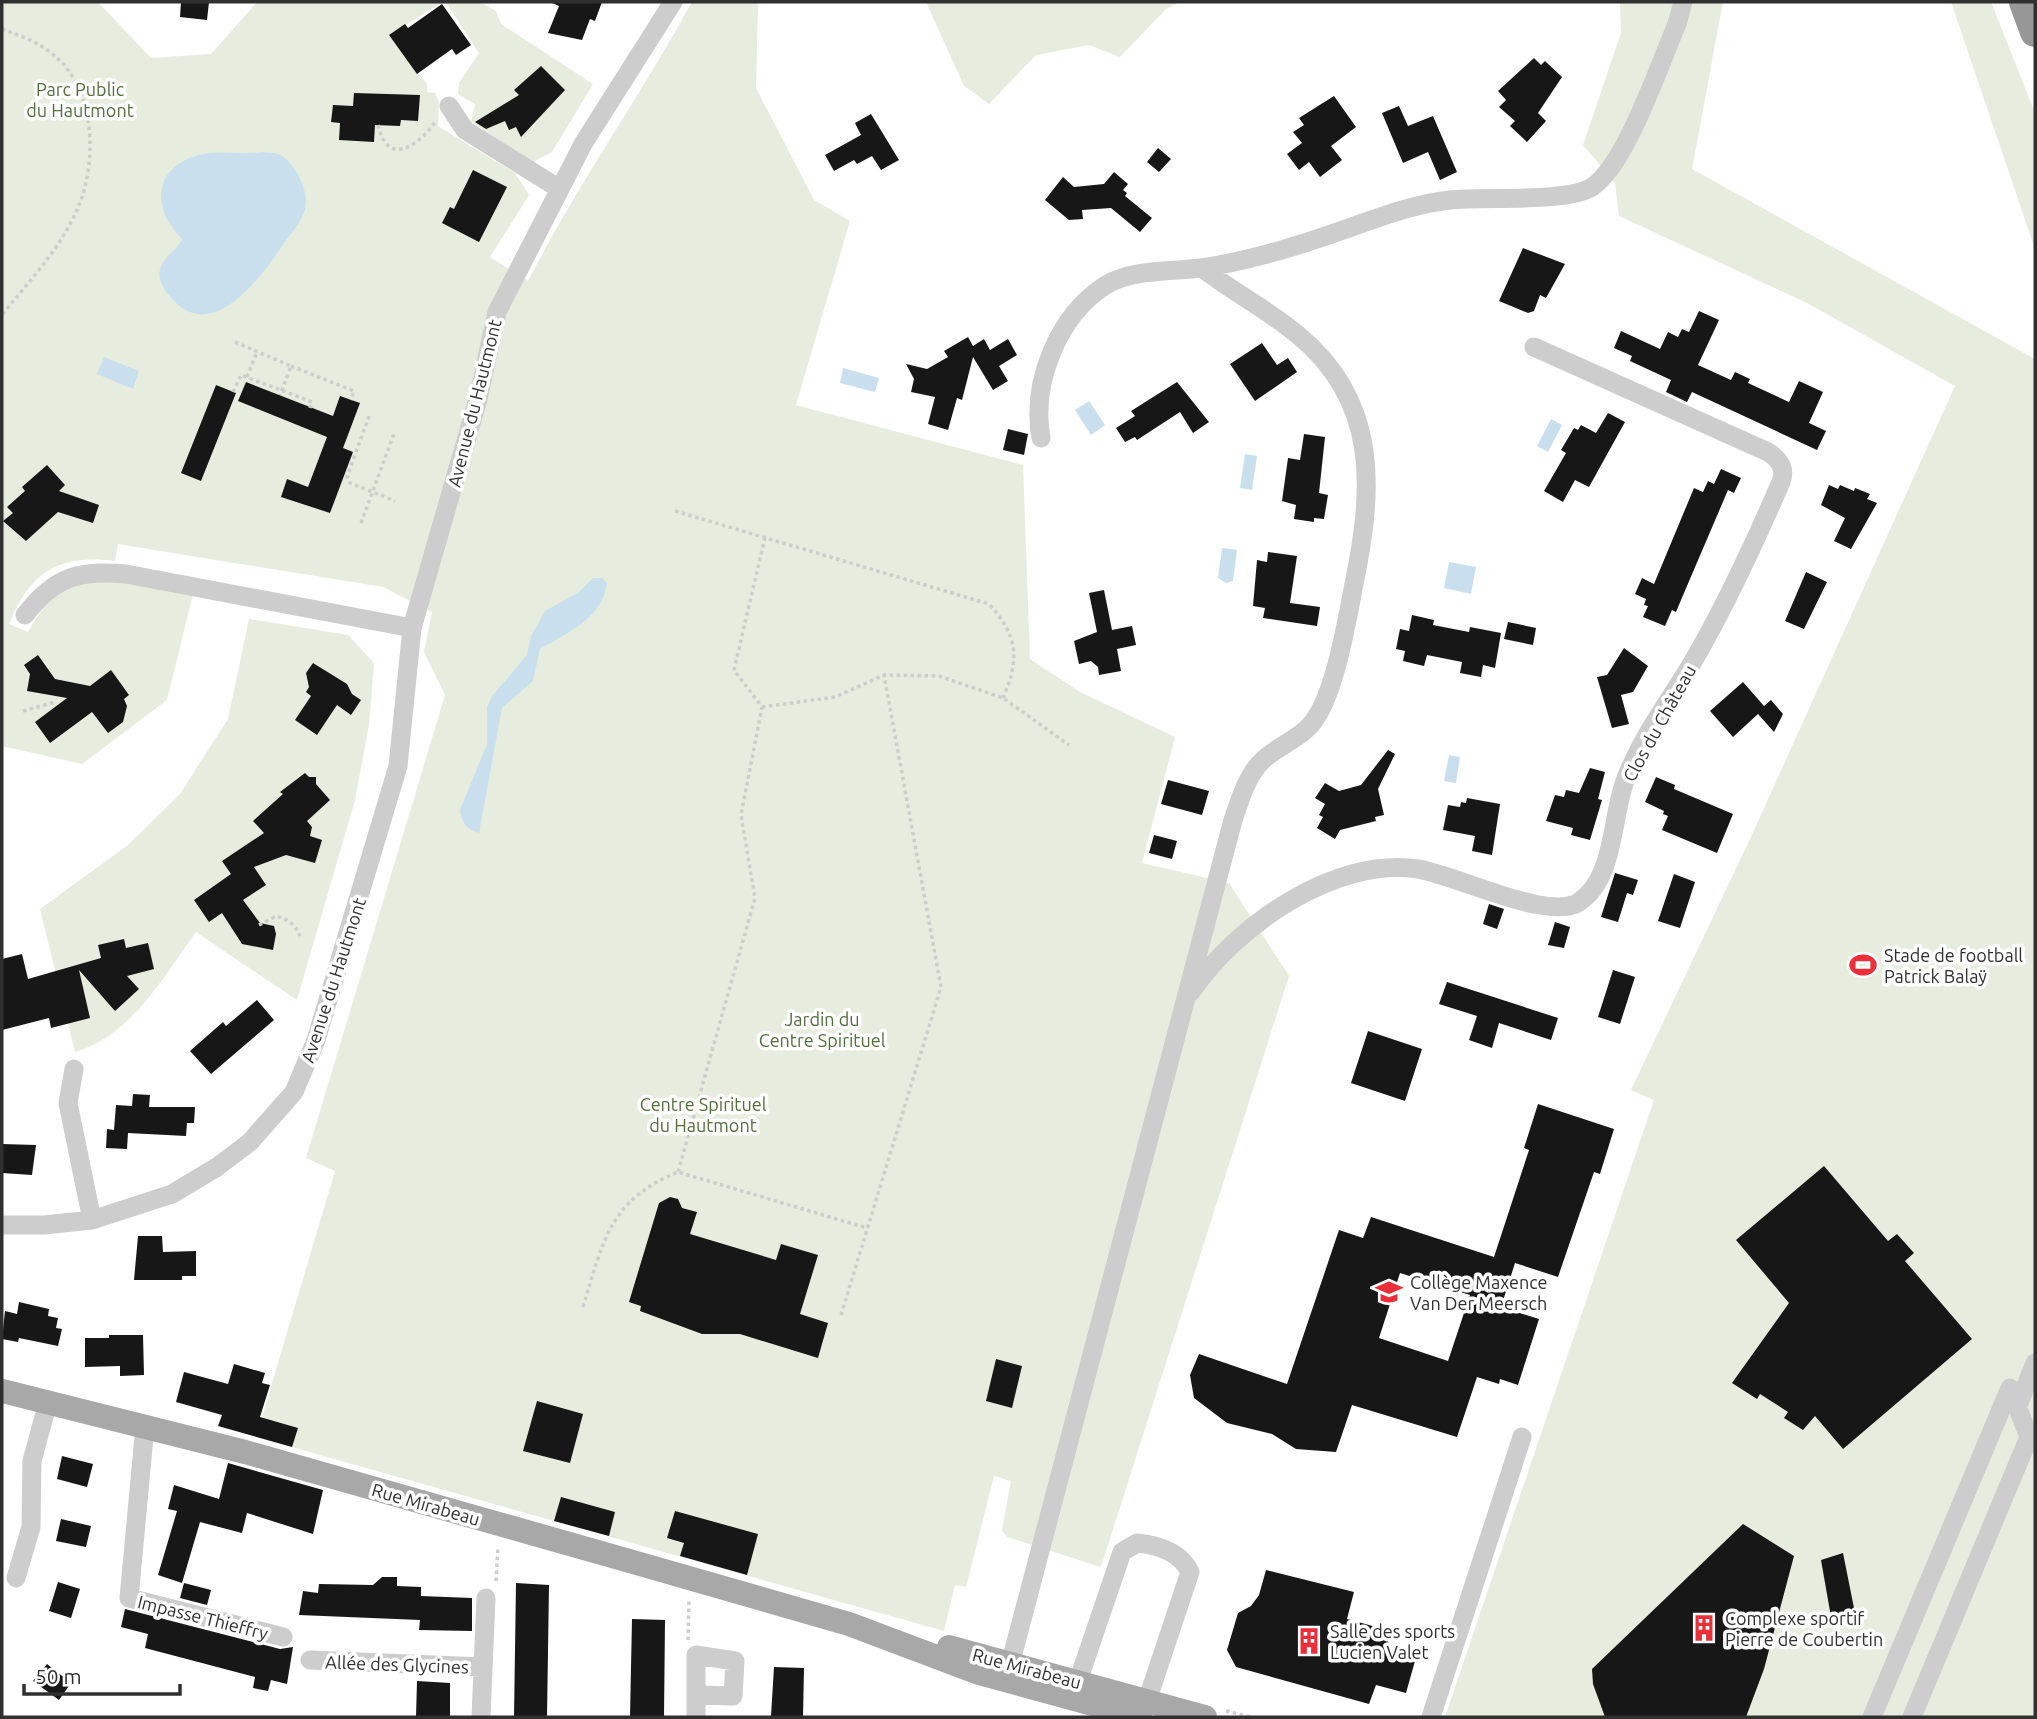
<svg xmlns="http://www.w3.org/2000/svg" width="2037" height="1719" viewBox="0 0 2037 1719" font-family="Ubuntu,sans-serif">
<rect width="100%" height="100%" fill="#fff"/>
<path fill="#e6edde" d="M2,2H98L151,58L211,54L257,2H443L389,35L427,84V92L435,93L439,102L438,126L515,173L529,195L490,257L528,281C577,185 640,97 692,2H758L756,88L814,200L850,221L796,405L1023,465L1030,659L1080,692L1175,737L1142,863L1229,883L1289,976L1101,1567L1007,1537L1002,1530L1011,1481L994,1476L966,1587L955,1585L944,1631L256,1437L335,1171L306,1158L445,695L424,652L432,612L383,587L118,544L115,561C60,554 30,571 9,624L28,632C69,556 123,582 193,594L167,700L82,764L2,746Z
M446,2H480L496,11L501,24L593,84L552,152L533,162L471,122L475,104L458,94L459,83L479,53Z
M926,2H1180L1166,9L1120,57L1089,45L1036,55L989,104L964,86Z
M1620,2H1723L1692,169L2035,359V1717H1445L1654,1100L1631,1090L1750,839L1955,386L1807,303L1619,216L1615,183L1583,145L1621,33Z
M1951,2H1991L2035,113V249Z
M249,619L348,635L374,663L369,725L355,800L297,1000L196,932C164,976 131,1036 75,1052L40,909L128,845L180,794L228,719Z"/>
<path fill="#cadfee" d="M262,152C266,153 273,152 278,154C295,161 310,192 305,209C302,222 290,234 283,245C262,275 216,342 175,302C166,293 157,282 160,269C163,256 178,250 182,239C149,206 154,165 203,154C219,151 243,155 262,152Z
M104,357L139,371L133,389L97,374Z
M843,368L879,378L875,392L840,383Z
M1089,401L1105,425L1091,435L1075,410Z
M1551,419L1562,425L1548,452L1537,446Z
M1245,454L1257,456L1252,490L1240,488Z
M1222,548L1237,550L1233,581L1226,583L1218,578Z
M1449,562L1476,567L1471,594L1444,588Z
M593,578H602L607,583C603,618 567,633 540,649L533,681L502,708L479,833C466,829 462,823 460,810L487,744V707L492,696L527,655L531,636L545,611L579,592Z
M1449,755L1460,757L1456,783L1444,781Z"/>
<path fill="#171717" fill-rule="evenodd" d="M181,2H209L207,20L180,17Z
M550,2H602L595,21L590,19L582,40L548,33L559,6Z
M442,4L471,45L456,55L452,49L417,74L389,35L405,24L408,28Z
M1534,58L1541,65L1545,61L1562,77L1538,113L1546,121L1527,142L1510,126L1515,121L1499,107L1506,100L1498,91Z
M541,66L565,90L521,137L516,127L509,130L505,121L486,129L475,122L519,95L514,90Z
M354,93L420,95L418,121L401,120L400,126L375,125L374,142L339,140L340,123L331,122L333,105L353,106Z
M1334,96L1356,127L1331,146L1342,160L1320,177L1309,162L1299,170L1287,154L1302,143L1293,132L1304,125L1299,118Z
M1399,106L1408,126L1433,116L1457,172L1440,180L1428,152L1403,163L1382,113Z
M871,114L899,160L881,170L872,156L857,164L854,160L834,171L825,155L861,135L855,123Z
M1158,148L1171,159L1159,172L1147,162Z
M473,170L507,187L479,242L442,223L450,207L454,209Z
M1114,172L1128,184L1123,190L1127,193L1125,196L1152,218L1140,232L1111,208L1082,210L1083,219L1069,220L1045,200L1063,177L1074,187L1104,184Z
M1523,248L1565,264L1546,298L1540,295L1534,311L1528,313L1499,301Z
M1699,311L1719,320L1698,365L1731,380L1735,372L1750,379L1748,383L1789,402L1799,381L1823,392L1809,423L1826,431L1817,450L1692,392L1687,402L1666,392L1671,380L1630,361L1632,356L1614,348L1621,331L1660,349L1668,332L1678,337L1682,329L1689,332Z
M968,337L973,346L984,339L990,350L1008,339L1017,355L999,366L1008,381L993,390L973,357L962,400L957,398L948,430L928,424L935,397L911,392L914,379L906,364L927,369L948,357L944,351Z
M1262,343L1277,365L1288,358L1297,372L1255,401L1230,364Z
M246,382L333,416L340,396L360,403L343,448L353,452L330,513L281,497L287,479L308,487L327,437L238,401Z
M1177,382L1209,422L1193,433L1180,412L1137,440L1135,437L1125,442L1116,428L1135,416L1131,411Z
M216,385L236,393L201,481L181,473Z
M1608,413L1625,422L1589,487L1575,480L1563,502L1544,491L1566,453L1561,450L1574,428L1578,430L1581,425L1596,433Z
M1008,429L1028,434L1024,455L1003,450Z
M1304,434L1325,437L1319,493L1328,495L1324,519L1314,518V522L1294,519L1296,505L1282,501L1288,458L1300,460Z
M47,465L65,485L59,491L99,505L93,523L58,512L26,541L3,521L13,513L7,507L25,491L22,487Z
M1721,469L1741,478L1734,493L1728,490L1681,600L1676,612L1672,610L1665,626L1643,617L1648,606L1644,605L1646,599L1635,594L1642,578L1654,584L1694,488L1703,492L1708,481L1714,484Z
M1829,485L1838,489L1840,485L1854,491L1855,488L1870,494L1867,499L1877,503L1851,549L1834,541L1845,518L1821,505Z
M1268,552L1297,556L1290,603L1320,607L1317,626L1263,618L1265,608L1253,606L1257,560L1267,562Z
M1806,572L1827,582L1804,629L1785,621Z
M1104,590L1112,630L1132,626L1136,645L1117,649L1121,671L1099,675L1098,667L1091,661L1079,664L1074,641L1097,632L1089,593Z
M1412,615L1434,620L1433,625L1469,632L1470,627L1501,633L1495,668L1483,665L1481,677L1460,673L1462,662L1427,655L1424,666L1403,661L1405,651L1396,649L1400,629L1409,631Z
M1508,622L1536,628L1533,645L1504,639Z
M1624,648L1648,666L1633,692L1621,695L1629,724L1612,728L1597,677L1607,675Z
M38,655L55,679L90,686L111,670L129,695L124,699L127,706L123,722L108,733L92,712L50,743L35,722L67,698L27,691L30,674L24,665Z
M313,663L347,684L352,694L361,700L351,715L337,705L317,735L295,720L311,696L306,692L309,687L306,673Z
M1743,682L1764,706L1771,700L1783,714L1774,732L1758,714L1733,737L1710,711Z
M1388,750L1395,754L1378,789L1384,815L1375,817L1376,821L1340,830L1335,839L1317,828L1323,817L1319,815L1325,804L1315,798L1325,783L1339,791L1361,785Z
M1590,768L1605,772L1598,799L1602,800L1590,840L1571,835L1573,828L1546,821L1555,795L1564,797L1566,790L1579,793Z
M305,773L309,777H316V784L330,800L307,821L312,827L310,836L322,840L315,863L286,855L254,867L266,885L243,900L260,923L274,926L276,934L273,950L242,944L222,913L209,922L194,900L231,874L222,861L264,833L253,821L283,794L280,792Z
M1656,777L1675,785L1674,789L1733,814L1717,853L1662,830L1668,816L1663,814L1664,811L1645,802Z
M1168,780L1209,791L1202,815L1161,804Z
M1467,798L1500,804L1492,855L1472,851L1475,836L1443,830L1448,805L1460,807L1461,802L1466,803Z
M1154,835L1177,841L1172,859L1149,853Z
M1615,873L1638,880L1633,895L1627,893L1618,922L1601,917Z
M1674,874L1695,882L1680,928L1658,921Z
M1489,904L1504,909L1497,929L1483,924Z
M1555,922L1570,927L1564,948L1548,945Z
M124,939L126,948L148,943L154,969L127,976L139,989L115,1011L79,970L90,1018L51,1028L49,1018L2,1030V959L22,954L28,979L101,958L98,945Z
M1613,970L1635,977L1620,1024L1598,1017Z
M1447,982L1558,1018L1551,1040L1499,1023L1492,1048L1469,1040L1477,1016L1439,1004Z
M257,1000L274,1020L211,1074L190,1051L223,1022L226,1026Z
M1368,1031L1422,1049L1405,1101L1351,1083Z
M133,1094L150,1095L149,1107H195L194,1123H187L186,1136L128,1133L127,1149L106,1148L107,1129L114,1130L116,1105L132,1106Z
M1538,1104L1614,1129L1600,1174L1594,1172L1558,1277L1515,1263L1501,1307L1539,1319L1518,1385L1500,1379L1499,1384L1477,1377L1457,1437L1352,1405L1336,1452L1296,1449L1272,1434L1227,1423L1194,1398L1190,1375L1199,1354L1287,1384L1339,1230L1363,1238L1371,1217L1494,1257L1529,1150L1524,1148ZM1400,1273L1470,1295L1448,1361L1379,1338Z
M2,1144L36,1145L32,1175L2,1173Z
M1824,1166L1888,1241L1897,1234L1914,1253L1905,1261L1972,1339L1843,1449L1815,1416L1803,1430L1784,1418L1788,1412L1760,1394L1757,1399L1732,1383L1789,1303L1736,1240Z
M670,1197L678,1199L682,1208L697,1212L690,1234L776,1260L781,1244L818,1255L800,1314L828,1323L818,1358L740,1334H702L640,1311L641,1306L629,1302L659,1203Z
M138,1236H162L163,1252L196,1251V1276H182V1280H134Z
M19,1302L49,1309L48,1316L58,1318L56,1328L62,1329L58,1346L19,1338L18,1342L2,1339L5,1311L17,1314Z
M109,1335H143L144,1375L120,1376V1366L85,1367V1338H109Z
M996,1359L1022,1366L1012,1408L986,1401Z
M234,1364L265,1373L262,1383L270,1385L260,1417L298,1428L292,1447L218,1426L222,1415L176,1402L184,1372L228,1384Z
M537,1401L583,1414L570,1463L523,1451Z
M62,1456L93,1464L87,1487L57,1479Z
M228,1463L323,1490L313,1534L247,1513L242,1533L200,1522L182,1583L158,1575L177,1511L168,1509L174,1485L219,1499Z
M561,1497L615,1512L609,1536L554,1521Z
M675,1511L758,1534L747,1575L680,1556L684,1543L667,1538Z
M61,1519L91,1526L86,1547L56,1541Z
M1743,1524L1794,1556L1764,1669L1746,1717H1605L1593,1684L1592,1669Z
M1843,1553L1855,1613L1831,1617L1821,1560Z
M1266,1570L1354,1592L1347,1619L1391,1631L1385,1652L1415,1661L1406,1693L1376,1685L1369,1704L1236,1667L1227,1650L1238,1613L1251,1606L1259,1595Z
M382,1577H397V1586L421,1587V1596L472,1598V1631L419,1630L420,1620L299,1615L303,1591L318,1593L319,1584L373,1585Z
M58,1582L80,1589L71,1618L49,1611Z
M184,1583L211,1590L207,1605L180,1598Z
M516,1583L549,1585L547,1717H514Z
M125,1609L280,1649L293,1647L287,1684L271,1680L268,1691L253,1688L255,1677L145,1648L148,1634L121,1627Z
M632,1619L665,1620L664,1717H630Z
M47,1664L71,1683L59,1700L33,1681Z
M774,1667L804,1668L803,1717L771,1716Z
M417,1681L450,1683V1717H416Z"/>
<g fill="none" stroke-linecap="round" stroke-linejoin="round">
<path stroke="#cdcdcd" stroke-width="3.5" stroke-dasharray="3.5 3.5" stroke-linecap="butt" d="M2,29C18,35 36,41 50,52C95,85 98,158 79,205C63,246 29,281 2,315
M378,125C388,169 420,144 436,121
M235,342L291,366L280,395
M291,366L354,391L351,400
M247,377L257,352
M233,392L241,375L312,402L310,408
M369,416L347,477L350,483L395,501
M675,511L989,604C1018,636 1020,659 1003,698
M361,523L395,431
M762,707L835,697L884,675L939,676L1003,698L1069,745
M23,711L55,702
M259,925L276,916C289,920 294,923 300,936
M678,1172L755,898L741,815L762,707L734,670L765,537
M583,1307C603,1242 609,1200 678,1172L867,1228
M841,1315L941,987L884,675
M496,1581L498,1546
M688,1640L689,1599
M1226,1711L1251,1717"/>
<path stroke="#cdcdcd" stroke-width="19" d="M449,106L465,130L558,188
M1041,438C1031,383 1058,315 1106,285C1132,269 1170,272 1200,268C1247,262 1298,246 1343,230C1378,218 1413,204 1450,200C1485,196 1567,203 1592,187C1626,165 1660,63 1677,24L1683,2
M25,615C55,576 79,570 126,574L412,628
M1191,992C1236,926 1335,856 1418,869C1456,875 1549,922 1579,902C1615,878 1611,819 1625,781C1641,737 1672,698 1695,658C1728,601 1755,542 1781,482C1786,468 1779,459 1768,452L1534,347
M74,1069L68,1103L92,1220
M2,1225H44L92,1220L172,1194L217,1167L250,1142L294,1092L316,1040L398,766L412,628L478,399L497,312L583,144L673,2
M2017,1408L2035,1363
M145,1426L129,1598L283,1637
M16,1578L31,1527L32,1461L48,1402
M310,1660L483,1667
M1007,1676L1233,820C1240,800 1247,774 1264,759C1281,744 1305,737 1317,716C1336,686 1347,620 1354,584C1373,491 1380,402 1298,335C1268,310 1233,292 1202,268
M1073,1696L1122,1552L1137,1543C1158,1545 1180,1551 1190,1572L1143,1713
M481,1717L486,1598
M696,1717V1655L735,1661L733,1696L696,1695
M1431,1717L1522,1437
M1872,1717L2010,1388L2029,1437L1912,1717"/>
<path stroke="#a8a8a8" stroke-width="24" d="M2,1391L245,1452L633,1562L849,1624L979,1673L1140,1717
M949,1647L1205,1717"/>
<path stroke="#979797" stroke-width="30" d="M2024,2L2035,32"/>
</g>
<defs>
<symbol id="stadium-bare" viewBox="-9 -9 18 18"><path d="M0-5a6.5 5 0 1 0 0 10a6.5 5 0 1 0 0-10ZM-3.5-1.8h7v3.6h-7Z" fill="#eb2e37" stroke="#fff" stroke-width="2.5" paint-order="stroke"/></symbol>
<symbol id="school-bare" viewBox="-9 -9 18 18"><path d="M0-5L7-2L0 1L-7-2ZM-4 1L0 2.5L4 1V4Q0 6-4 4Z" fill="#eb2e37" stroke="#fff" stroke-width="2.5" paint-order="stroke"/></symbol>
<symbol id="building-bare" viewBox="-9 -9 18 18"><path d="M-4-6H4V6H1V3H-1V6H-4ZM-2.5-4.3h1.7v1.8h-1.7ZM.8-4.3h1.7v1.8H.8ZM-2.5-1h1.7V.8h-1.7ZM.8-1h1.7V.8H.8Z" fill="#eb2e37" stroke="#fff" stroke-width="2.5" paint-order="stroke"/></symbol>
</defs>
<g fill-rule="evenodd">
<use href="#stadium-bare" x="1844" y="946" width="38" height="38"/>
<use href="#school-bare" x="1370" y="1273" width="38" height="38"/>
<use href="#building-bare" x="1685" y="1609" width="38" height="38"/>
<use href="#building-bare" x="1290" y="1622" width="38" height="38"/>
</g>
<g text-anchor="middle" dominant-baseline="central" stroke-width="7" stroke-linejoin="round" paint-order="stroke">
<g font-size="18" fill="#526e3b" stroke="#fff">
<text x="80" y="89">Parc Public<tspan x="80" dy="21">du Hautmont</tspan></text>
<text x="822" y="1019">Jardin du<tspan x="822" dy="21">Centre Spirituel</tspan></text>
<text x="703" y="1104">Centre Spirituel<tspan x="703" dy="21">du Hautmont</tspan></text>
</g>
<g font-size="18" fill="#303030" stroke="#fff">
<text transform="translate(474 403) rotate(-76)">Avenue du Hautmont</text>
<text transform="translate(1659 723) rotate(-61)">Clos du Château</text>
<text transform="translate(333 980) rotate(-72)">Avenue du Hautmont</text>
<text transform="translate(426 1504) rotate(16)">Rue Mirabeau</text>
<text transform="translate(203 1617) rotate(14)">Impasse Thieffry</text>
<text transform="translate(397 1664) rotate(2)">Allée des Glycines</text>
<text transform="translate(1027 1668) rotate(15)">Rue Mirabeau</text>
</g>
<g font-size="18" fill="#303030" stroke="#fff" text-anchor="start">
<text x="1884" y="955">Stade de football<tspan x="1884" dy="21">Patrick Balaÿ</tspan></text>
<text x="1410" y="1282">Collège Maxence<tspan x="1410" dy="21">Van Der Meersch</tspan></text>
<text x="1725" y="1618">Complexe sportif<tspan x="1725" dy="21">Pierre de Coubertin</tspan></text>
<text x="1330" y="1631">Salle des sports<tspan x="1330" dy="21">Lucien Valet</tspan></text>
</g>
</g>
<rect width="2037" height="1719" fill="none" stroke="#303030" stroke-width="7"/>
<path d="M24 1684v10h156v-10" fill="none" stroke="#303030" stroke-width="3.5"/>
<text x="35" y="1684" font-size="21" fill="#303030" stroke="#ffffff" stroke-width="5" paint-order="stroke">50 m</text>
</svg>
